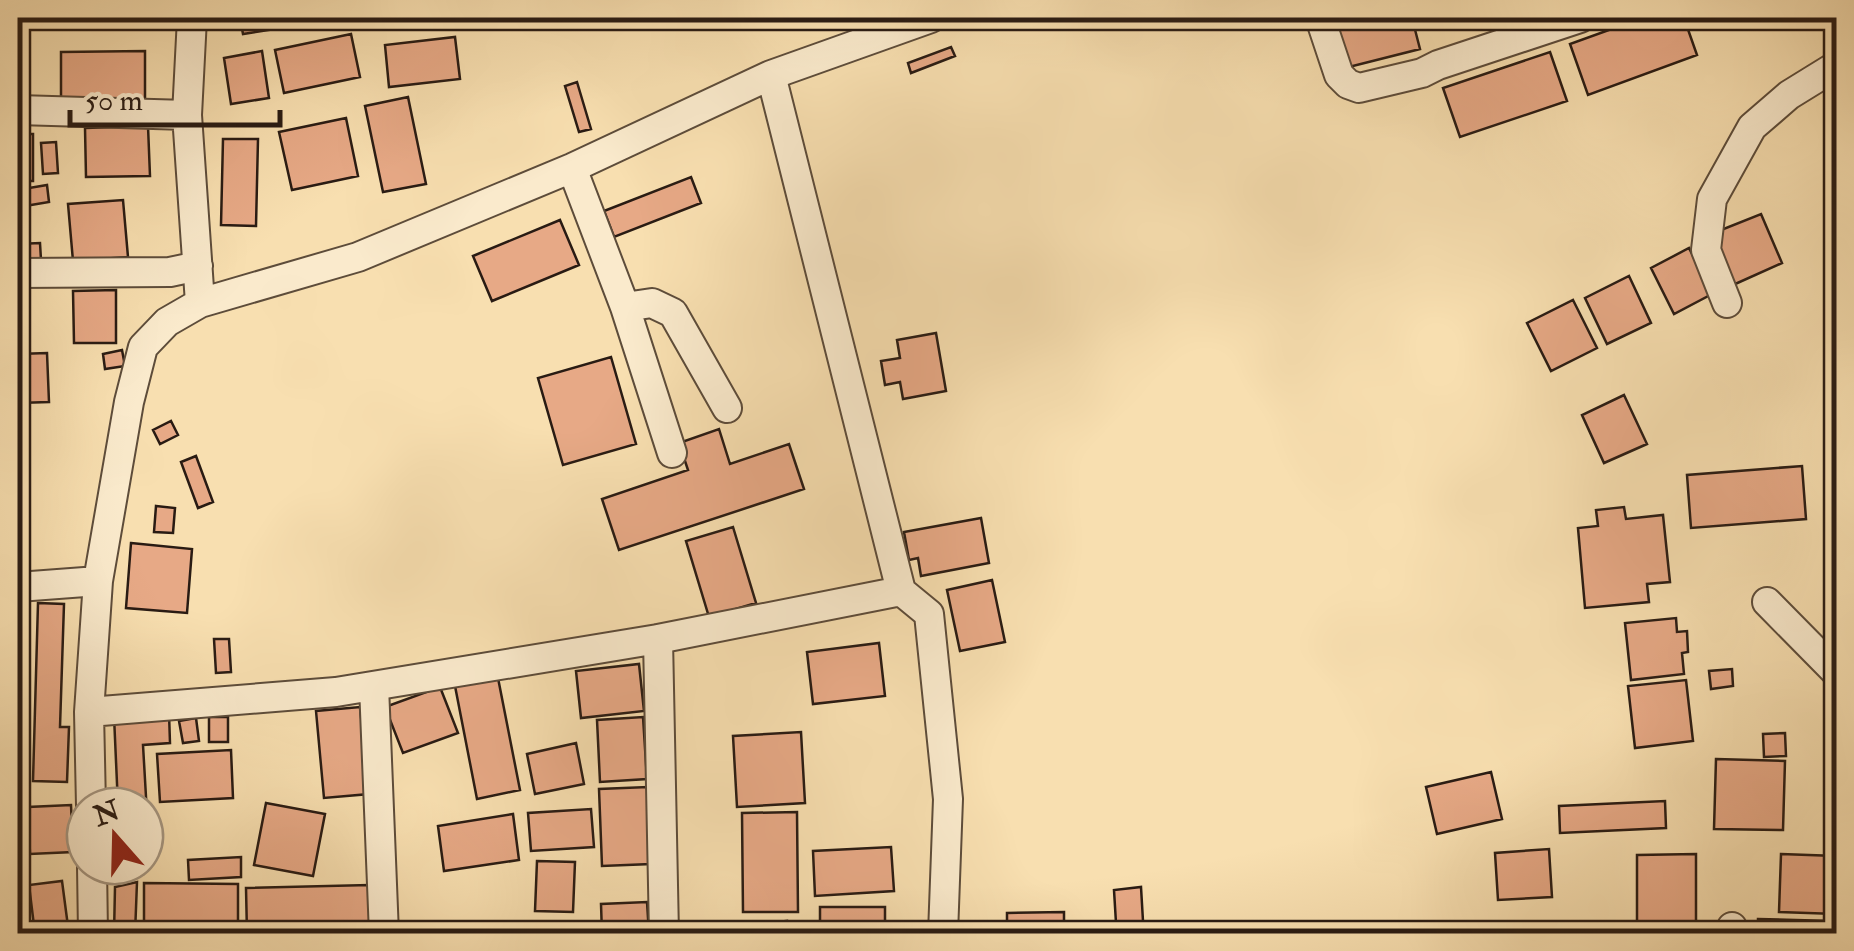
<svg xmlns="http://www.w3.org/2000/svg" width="1854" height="951" viewBox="0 0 1854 951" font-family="'IM FELL Double Pica',serif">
<rect width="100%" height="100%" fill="#f8dfb0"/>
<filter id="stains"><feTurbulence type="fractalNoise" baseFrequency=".002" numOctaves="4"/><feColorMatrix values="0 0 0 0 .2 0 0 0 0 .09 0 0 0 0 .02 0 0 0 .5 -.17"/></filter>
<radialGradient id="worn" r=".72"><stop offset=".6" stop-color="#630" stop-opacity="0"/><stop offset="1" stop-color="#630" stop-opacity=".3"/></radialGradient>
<path fill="#e7a986" stroke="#291b13" stroke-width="2.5" d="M240,18H286L288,27L243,34Z
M1328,18H1412L1420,49L1341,69Z
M1642,18H1684L1697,55L1588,95L1570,44Z
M351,34L360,77L284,93L275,50Z
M455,37L460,79L389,87L385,45Z
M951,47L955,56L911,73L908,63Z
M145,51V101L61,102V52Z
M262,51L269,98L231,104L224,58Z
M1550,52L1567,101L1460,137L1443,88Z
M577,82L591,129L579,132L565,86Z
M408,97L426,184L383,192L365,106Z
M346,118L358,176L292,190L279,132Z
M148,126L150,176L86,177L85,128Z
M18,134H33V181H18Z
M223,139H258L256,226L221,225Z
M56,142L58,173L43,174L41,143Z
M691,177L701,203L614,237L604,211Z
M47,185L49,202L25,206L23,189Z
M123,200L128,257L73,261L68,204Z
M1761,214L1782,263L1733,285L1711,234Z
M560,220L579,265L492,301L473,256Z
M40,243L41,260L18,261V244Z
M1689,248L1712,294L1674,314L1651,268Z
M1629,276L1651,323L1607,344L1585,298Z
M116,290V343H74L73,291Z
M1573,300L1597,348L1551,371L1527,323Z
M936,333L946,391L903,399L900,382L885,385L881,361L900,358L897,340Z
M122,350L125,366L105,369L103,354Z
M47,353L49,402L18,403V354Z
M611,357L636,444L563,465L538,378Z
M1624,395L1647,444L1604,463L1582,415Z
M171,421L178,435L160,444L153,430Z
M719,429L730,464L789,444L804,489L619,550L602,499L688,470L679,443Z
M196,456L213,502L198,508L181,462Z
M1802,466L1806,519L1691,528L1687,475Z
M156,506L175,508L173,533L154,532Z
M1624,507L1626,519L1663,515L1670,582L1647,584L1649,602L1585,608L1578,528L1598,526L1596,510Z
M981,518L989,563L921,576L918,558L909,560L904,532Z
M733,527L756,603L709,617L686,541Z
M131,543L192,549L187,613L126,608Z
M992,580L1005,642L960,651L947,590Z
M38,603L64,604L60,727H69L67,782L33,781Z
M1676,618L1677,632L1687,631L1688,652L1682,653L1684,674L1631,680L1625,623Z
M214,639H229L231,672L216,673Z
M879,643L885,696L813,704L807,652Z
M639,664L644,711L581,718L576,671Z
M1732,669L1733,686L1711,689L1709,671Z
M498,678L520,790L477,799L455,686Z
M1686,680L1693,741L1635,748L1628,686Z
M440,687L458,733L403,753L385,707Z
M360,707L369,794L324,798L316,711Z
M169,713L170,743L143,745L147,814L145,806H118L114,716Z
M209,717H228V742H209Z
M643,717L647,779L600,782L597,720Z
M196,718L199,741L183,743L179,721Z
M801,732L805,803L737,807L733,736Z
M1785,733L1786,756L1764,757L1763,734Z
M576,743L584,784L535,794L527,754Z
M231,750L233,798L160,802L157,754Z
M1716,759L1785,761L1783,830L1714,829Z
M1491,772L1502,819L1437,834L1426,787Z
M648,787L651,864L602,866L599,789Z
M1665,801L1666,828L1560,833L1559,806Z
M266,803L325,814L313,876L254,865Z
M71,805L73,852L30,854L28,807Z
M591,809L594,847L531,851L528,813Z
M797,812L798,912H743L742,813Z
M513,814L519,860L444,871L438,826Z
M891,847L894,891L815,896L813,851Z
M1549,849L1552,897L1498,900L1495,853Z
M1696,854V934H1637V855Z
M1781,854L1836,856V914L1779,912Z
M241,857V877L189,880L188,860Z
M537,861L575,862L573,912L535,911Z
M111,866H143V874L112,877Z
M62,881L69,934H35L29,885Z
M137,882L135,934H114L115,887Z
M144,883L238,884V925L144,924Z
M369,885L371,934H247L246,888Z
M18,886H21L25,932L18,933Z
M1141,887L1143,921L1116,923L1114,890Z
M647,902L649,934H602L601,904Z
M820,907H885V934H820Z
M1064,912V934H1007V913Z
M1758,919L1830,921V934H1758Z
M787,921L788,934H686V932Z
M582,924V934H535V926Z"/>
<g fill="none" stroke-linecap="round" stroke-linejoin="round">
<defs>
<path id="minor" d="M192,18L187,115L200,303
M1320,18L1339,75L1348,84L1359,88L1422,73L1438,65L1580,18
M771,75L901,591L929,614L948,799L943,934
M18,110L187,115
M572,168L625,307L672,453
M18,273L170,272L198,266
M1727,303L1706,250L1712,199L1752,127L1789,95L1836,66
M625,307L652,303L673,313L727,408
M18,587L98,581
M1767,602L1836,672
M658,639L664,934
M374,686L384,934
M89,712L336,692L658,639L901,591
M91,806L89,712L98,581L129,402L143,347L167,322L200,303L358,257L572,168L771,75L931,18
M92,866L93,934
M1732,927V934"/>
</defs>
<use href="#minor" stroke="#5d4c3a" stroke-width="32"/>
<use href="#minor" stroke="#faeacc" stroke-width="28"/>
</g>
<rect width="1854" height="951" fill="none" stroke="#f8dfb0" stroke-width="60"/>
<rect x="20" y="20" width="1814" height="911" fill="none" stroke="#291b13" stroke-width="5"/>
<rect x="30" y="30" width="1794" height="891" fill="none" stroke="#291b13" stroke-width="2.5"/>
<g transform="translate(115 836) rotate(340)"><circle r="48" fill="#faeacc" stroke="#a69782" stroke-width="2.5"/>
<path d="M0-8L18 38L0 25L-18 38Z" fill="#8f2418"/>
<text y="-15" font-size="28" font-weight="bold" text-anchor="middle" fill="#291b13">N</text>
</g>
<path d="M70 110v15h210v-15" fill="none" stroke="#291b13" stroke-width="5"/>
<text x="85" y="110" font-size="30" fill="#291b13" stroke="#faeacc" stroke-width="8" paint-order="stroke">50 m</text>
<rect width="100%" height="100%" filter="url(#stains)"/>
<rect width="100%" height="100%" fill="url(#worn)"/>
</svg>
